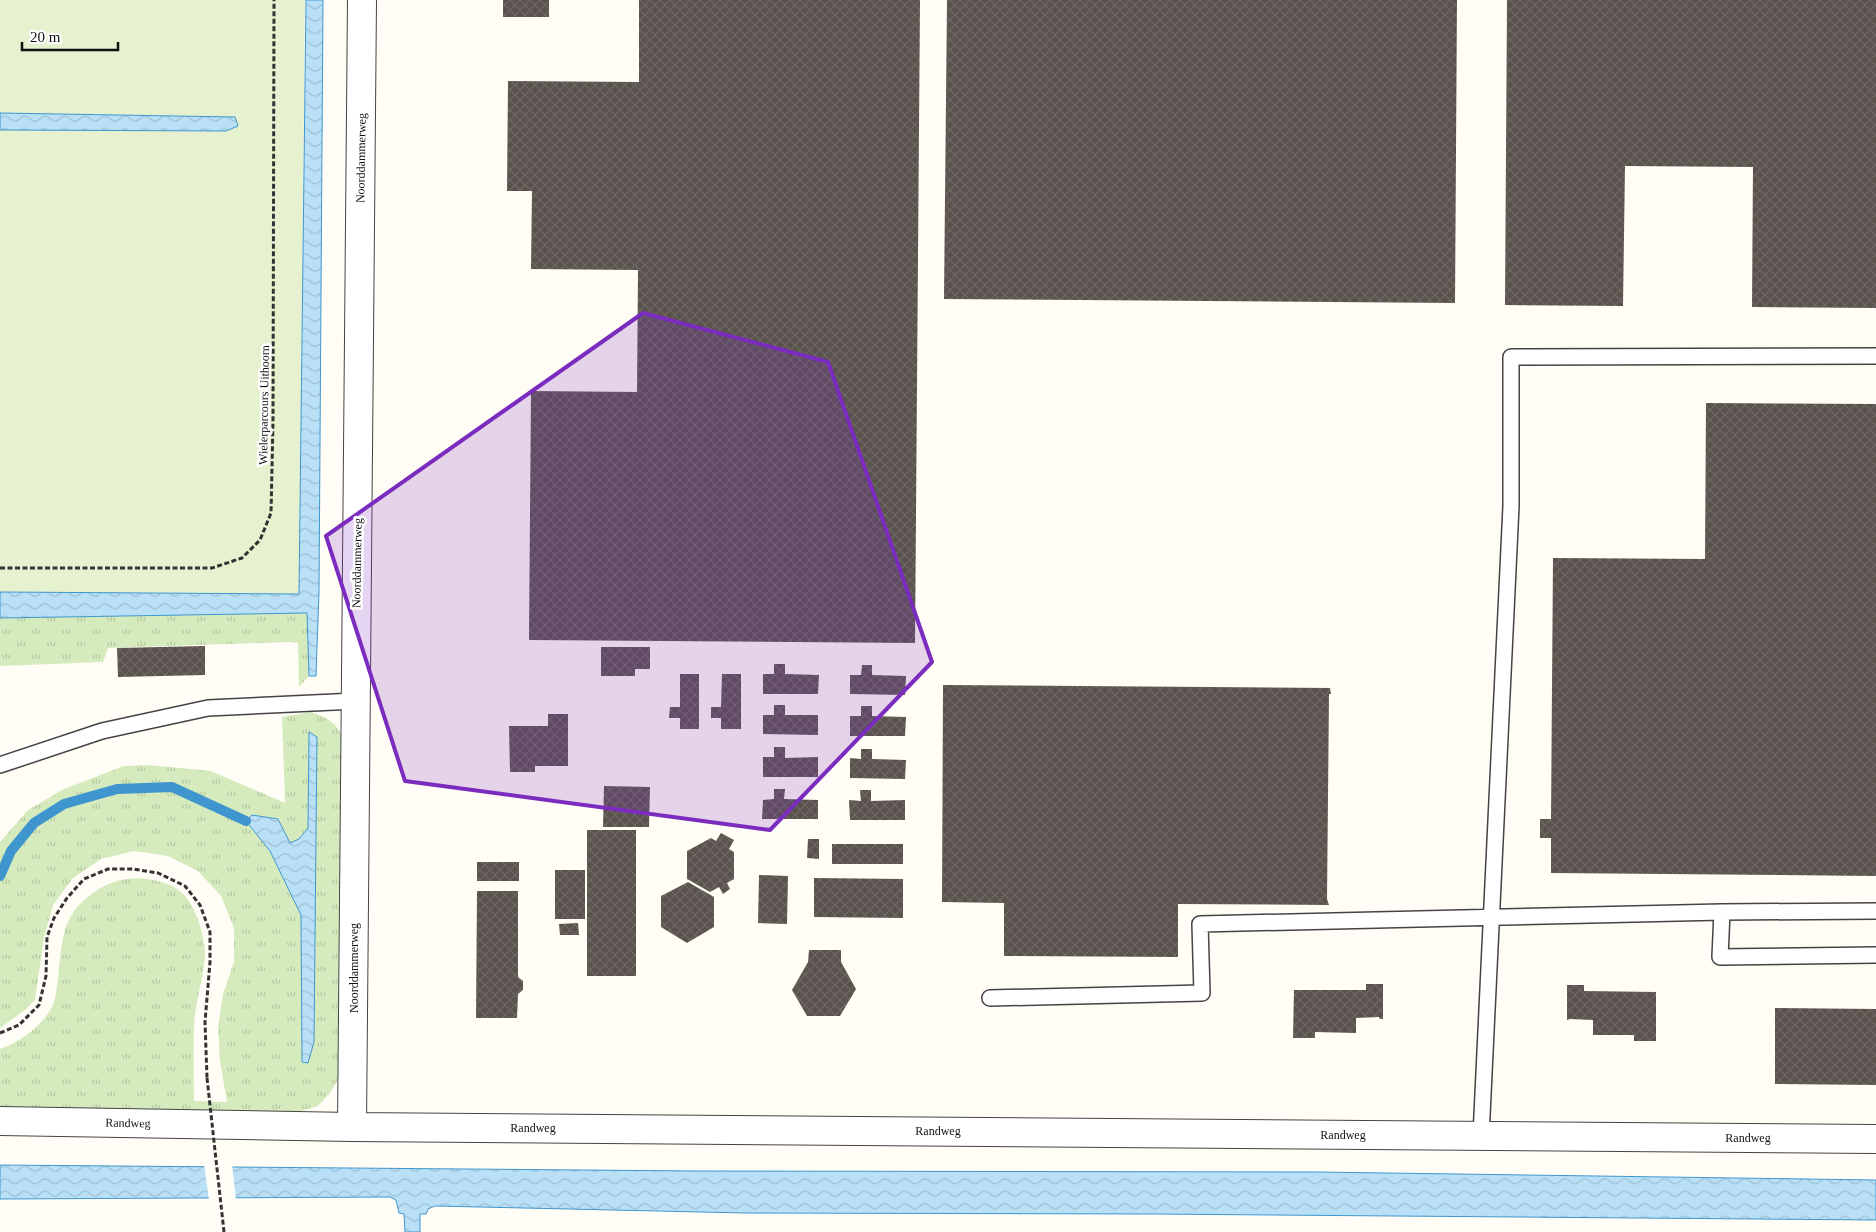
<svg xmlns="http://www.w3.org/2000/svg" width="1876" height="1232" viewBox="0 0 1876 1232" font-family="'Times New Roman',serif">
<defs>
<pattern id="grass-tufts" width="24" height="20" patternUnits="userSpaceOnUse" patternTransform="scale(1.25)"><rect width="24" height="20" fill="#d5ebbd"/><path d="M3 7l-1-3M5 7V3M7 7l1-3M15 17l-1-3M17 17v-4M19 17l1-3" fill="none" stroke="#b6c8a1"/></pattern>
<pattern id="water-waves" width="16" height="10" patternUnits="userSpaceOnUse" patternTransform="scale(1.25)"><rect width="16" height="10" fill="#b9e0f7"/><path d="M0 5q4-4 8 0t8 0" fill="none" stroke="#9ebfd3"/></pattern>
<pattern id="building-cross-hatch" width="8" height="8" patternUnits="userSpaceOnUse" patternTransform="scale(1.25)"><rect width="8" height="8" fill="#5a524d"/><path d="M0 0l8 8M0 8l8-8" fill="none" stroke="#6d6662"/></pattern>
</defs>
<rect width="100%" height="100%" fill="#fffdf5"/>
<path fill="url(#grass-tufts)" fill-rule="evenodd" d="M308,612L309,676L299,687L298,643L290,642L108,648L103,662L0,666V618Z
M311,712C331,719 337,723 345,743L340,1076L330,1093L318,1106L298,1112L0,1108V1049C20,1042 42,1026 52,1007C56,998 57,987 58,977C63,936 61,913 99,889C115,879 135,876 153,880C162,882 174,885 181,892C195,903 205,936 205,954C204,978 195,1002 194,1026C193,1051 194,1076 194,1101L227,1102L220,1061L218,1027L223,994L234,962V928L221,896L198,871L168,856L134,851L101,859L73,878L53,905L44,938L35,1000L25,1010L0,1028V842L28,810L64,789L124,766L148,765L211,771L285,803L282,717ZM310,733L307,1063L302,1061L301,915L270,851L246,821L278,819L290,843L299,839L308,828Z"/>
<path fill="#e6f2cf" d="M0,0H305L299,595L0,592Z"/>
<path fill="url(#water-waves)" stroke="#3f96cf" d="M306,0H323L319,592L316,676H309L307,613L0,618V592L299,594Z
M0,113L235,117L238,126L226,131L0,130Z
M309,732L317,737L314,1042L308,1063L302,1062L301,915L270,851L246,821L252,815L278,819L290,843L299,839L308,828Z
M0,1165L698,1171L1316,1172L1876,1180V1220L1154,1214L746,1213L435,1206L428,1209L426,1214H420V1232H405L404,1214L399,1213L396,1200L390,1197L0,1199Z"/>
<path fill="#fffdf5" d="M204,1164H232L236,1200H209Z"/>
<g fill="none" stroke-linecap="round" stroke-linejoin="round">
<path stroke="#3f96cf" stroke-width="10" d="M0,876L11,851L34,823L64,804L117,789L172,787L246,821"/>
</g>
<path fill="url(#building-cross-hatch)" d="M503,0H549V17H503Z
M639,0H920L915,643L529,640L531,391L637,392L638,270L531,269L532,191H507L508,81L639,82Z
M947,0H1457L1455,303L944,299Z
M1507,0H1876V308L1752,307L1753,167L1625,166L1623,306L1505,305Z
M1706,403L1876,404V876L1551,873V838H1540V819H1551L1553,558L1705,559Z
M205,646V675L118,677L117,648Z
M601,647H650V669H635V676H601Z
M774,664H785V674L819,675L818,694H763V674H774Z
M862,665H872V675L906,676L905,695L850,694V675H861Z
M680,674H699V729H680V718H669L670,707H680Z
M722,674H741V729H721V718H711V707H721Z
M943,685L1330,688L1331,694H1329L1327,899L1329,905L1178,904V957L1004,956V903L942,902Z
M774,705H785V715H818V735L763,734V715H774Z
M861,706H872V716L906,717L905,736H850V716H861Z
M548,714H568V766H535V772H510L509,726H548Z
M774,747H785V758L818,757V777H763V757H774Z
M861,749H872V759L906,760L905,779L850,778V758L861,759Z
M604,786L650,787L649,827H603Z
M774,789H785L784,799L818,800V819H762L763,800L774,799Z
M860,790H871V801L905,800V820H850L849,800L861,801Z
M587,830H636V976H587Z
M721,833L734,840L729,849L734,852V879L727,883L730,889L723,894L719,887L710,892L687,879V851L711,838L716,841Z
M808,839H819V859L807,858Z
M832,844H903V864H832Z
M477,862H519V881H477Z
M555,870H585V919H555Z
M759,875L788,876L787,924L758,923Z
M814,878L903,879V918L814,917Z
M688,882L714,897V927L687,943L661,927V896Z
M477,891H518V977L523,981V990L518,994L517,1018H476Z
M578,923L579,935H560L559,924Z
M809,950H841V962L856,989L840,1016H807L792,990L808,962Z
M1366,984H1383V1019H1380L1379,1017L1356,1018V1033L1315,1032V1038H1293L1294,990H1366Z
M1567,985H1584V991L1656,992V1041H1634V1035H1593V1020L1570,1019L1567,1020Z
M1775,1008L1876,1009V1085L1775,1084Z"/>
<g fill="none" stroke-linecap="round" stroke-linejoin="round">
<defs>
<path id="service" d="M0,765L102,731L208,708L356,701
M1722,912L1720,957L1876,955
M990,998L1202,993L1200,924L1722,912L1876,911
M1481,1136L1511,506V357L1876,356"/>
<path id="minor" d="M0,1121L352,1127L1876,1139
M352,1127L362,0"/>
</defs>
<use href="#service" stroke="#444" stroke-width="18"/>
<use href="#minor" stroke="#444" stroke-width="30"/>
<path stroke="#333" stroke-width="3" stroke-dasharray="5 2.5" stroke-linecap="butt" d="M0,568H212L242,558L260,540L271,513L273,422L274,0
M0,1033L19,1025L39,1005L46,976L47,937L54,918L67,898L84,879L108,869H133L158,873L185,886L200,905L210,932V962L205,1022L207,1078"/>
<use href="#service" stroke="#fff" stroke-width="15"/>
<use href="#minor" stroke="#fff" stroke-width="28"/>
<path stroke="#333" stroke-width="3" stroke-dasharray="5 2.5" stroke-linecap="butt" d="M207,1078L224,1232"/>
</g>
<path fill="#7b2cbf" fill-opacity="0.2" stroke="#7b2cbf" stroke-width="4" stroke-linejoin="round" d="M643,313L828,362L932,662L770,830L405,781L326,536Z"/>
<g text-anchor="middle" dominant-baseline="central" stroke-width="5" stroke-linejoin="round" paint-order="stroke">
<g font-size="12" fill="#111" stroke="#fff">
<text transform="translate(361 158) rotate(-89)">Noorddammerweg</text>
<text transform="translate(264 405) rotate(-89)">Wielerparcours Uithoorn</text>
<text transform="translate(357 563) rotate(-89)">Noorddammerweg</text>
<text transform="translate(354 968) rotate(-90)">Noorddammerweg</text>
<text transform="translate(128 1123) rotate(1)">Randweg</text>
<text x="533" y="1128">Randweg</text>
<text x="938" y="1131">Randweg</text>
<text x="1343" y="1135">Randweg</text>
<text x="1748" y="1138">Randweg</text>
</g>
</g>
<path d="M22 42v8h96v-8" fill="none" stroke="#111111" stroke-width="2.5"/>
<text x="30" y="42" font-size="15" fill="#111111" stroke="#ffffff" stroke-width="4" paint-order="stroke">20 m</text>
</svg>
